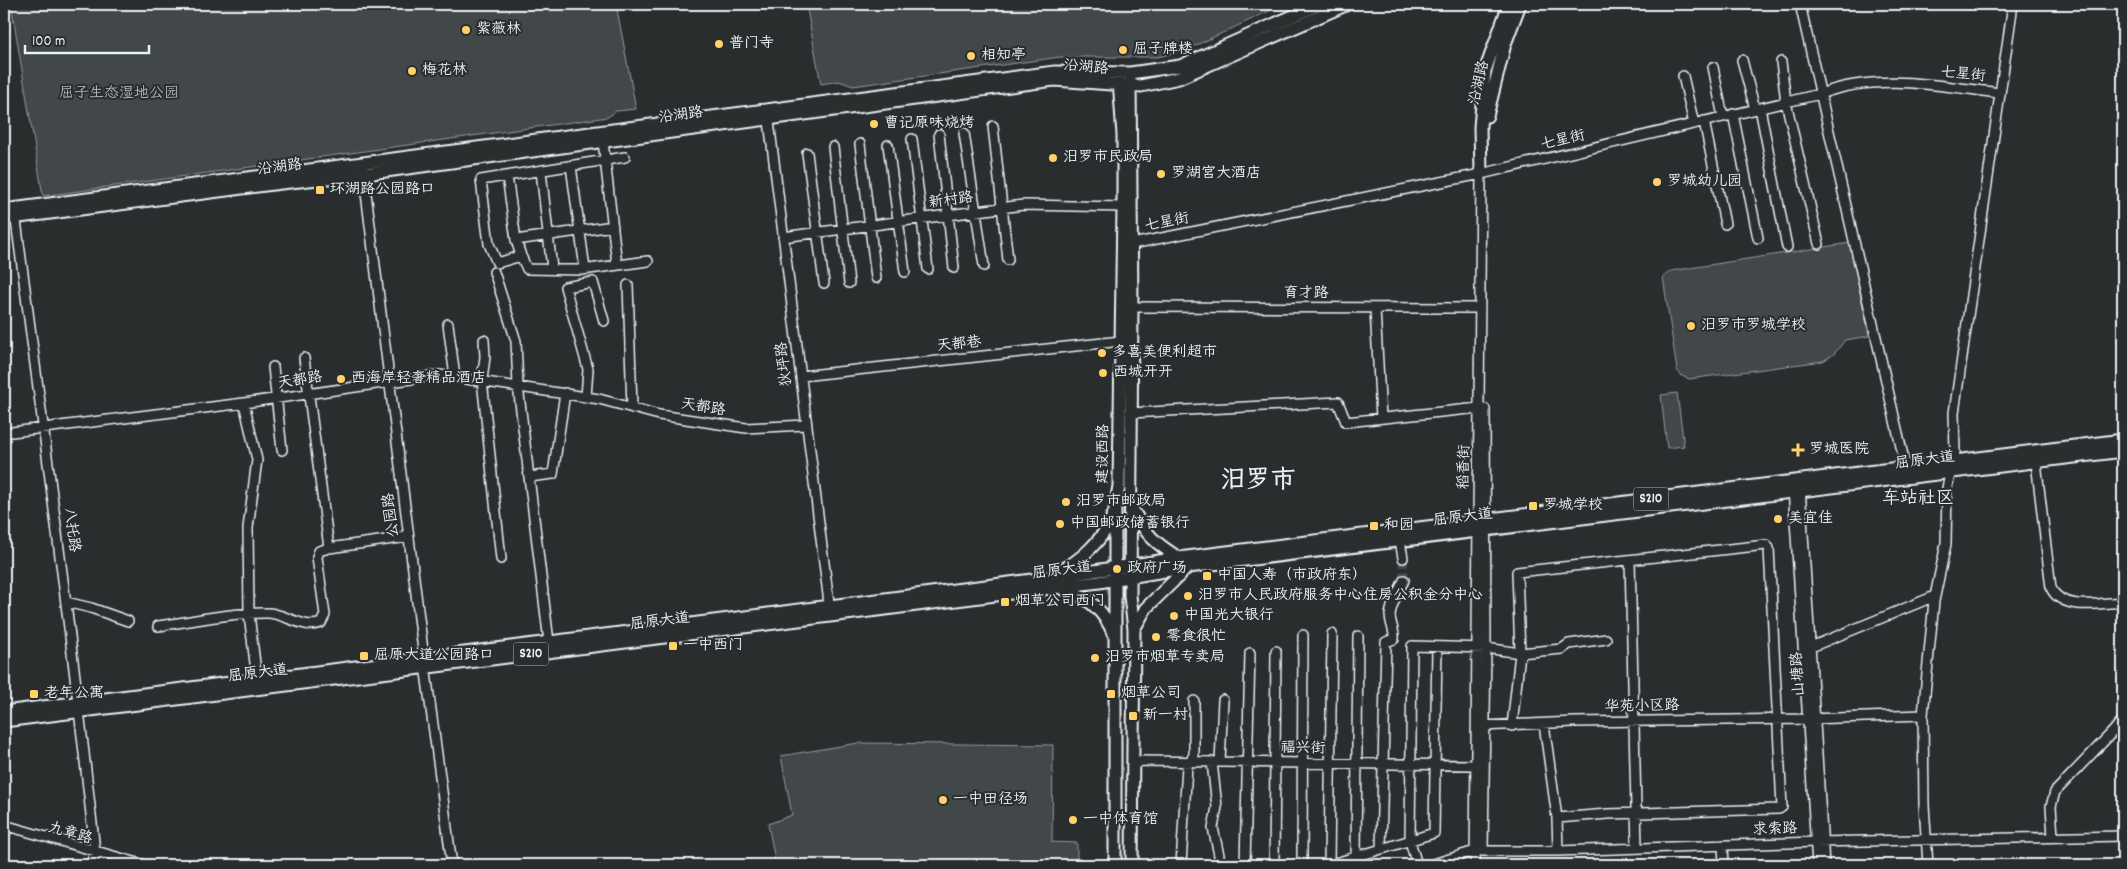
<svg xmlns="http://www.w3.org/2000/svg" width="2127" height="869" viewBox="0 0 2127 869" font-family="Dekko,'LXGW WenKai TC',sans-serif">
<rect width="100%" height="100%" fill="#2a2d2e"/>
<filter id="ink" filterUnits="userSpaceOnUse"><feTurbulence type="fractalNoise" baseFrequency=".02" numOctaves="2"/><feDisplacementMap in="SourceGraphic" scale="10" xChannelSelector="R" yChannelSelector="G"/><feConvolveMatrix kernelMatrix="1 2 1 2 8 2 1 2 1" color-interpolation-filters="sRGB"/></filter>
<g filter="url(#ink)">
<path fill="#424648" stroke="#959ca0" d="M11,4H616L636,109L616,111L608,117L43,196Z
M806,4H1284L1188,49L1158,57H1060L853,86L839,81L821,84Z
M1850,243L1869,336L1845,340L1834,354L1823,361L1689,379L1682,376L1677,370L1663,277L1671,271Z
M1677,393L1684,446L1667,448L1661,395Z
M858,743L1053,745L1052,842L1077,843V865H776L768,824L792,815L781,756Z"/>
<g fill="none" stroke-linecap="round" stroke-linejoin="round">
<path stroke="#464a4c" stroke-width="9" stroke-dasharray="9 4.5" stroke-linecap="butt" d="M1403,558L1404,580"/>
<defs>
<path id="minor" d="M1800,4L1907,473
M1742,60L1755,109
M1781,62L1786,102L1819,244
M1713,67L1723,117
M1683,76L1694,124
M1760,108L1787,247
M768,113L830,611
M1733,114L1758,238
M1704,121L1725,224
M993,126L1008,260
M964,133L984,266
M939,134L954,268
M912,139L928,269
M603,141L617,265
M860,144L876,278
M888,145L905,272
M833,147L849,283
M807,153L824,283
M625,157L481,180L489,244L497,263L521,256L527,269L582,270L648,261
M571,166L585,269
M363,169L424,658L452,865
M541,171L552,269
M507,176L516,240L521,256
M15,213C43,426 72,638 95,851V855L90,865
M783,237L1023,205L1123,207
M516,240L613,226
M1132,244L1481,174L1820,94C1877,72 1941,86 2000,93
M494,272L516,341L518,386L549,642
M628,285L632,408
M1132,307L1480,308
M1375,309L1381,418
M448,324L455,377
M484,340L485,357L482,380L501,559
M304,358L329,548L408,537
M273,367L282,450
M801,376L1121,341
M586,397L588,369L565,287L593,282L604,321
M244,403L257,460L248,528L249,614L257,680
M1130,413L1338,402L1346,422L1479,408
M4,433L244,403L439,375L599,399L659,415L746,428L806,425
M2036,462L2051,588C2062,612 2101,603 2123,602
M529,477L553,474L565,393
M1800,486L1824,865
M1793,488L1817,865
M1400,541L1403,558
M1630,560L1637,848
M66,602L91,608L128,621
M158,626C194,621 232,612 269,613C285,614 305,630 321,623L325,615L317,557L319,551L329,548
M1806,649L1935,596
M1544,724L1557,818L1558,851
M1481,726L1574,722L1809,719L1923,715
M1512,726L1520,653L1517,572L1766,545L1769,548L1782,807L1779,809L1608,814L1557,818
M1212,762L1217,807L1213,828L1219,855L1218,865
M1220,762L1223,700
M1132,766L1141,761L1475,765
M4,825L145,865
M2053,837L2051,806L2055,792L2123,721
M4,839L7,825
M1723,845L1724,865
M1381,849L1386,642L1394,639C1395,631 1390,623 1390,615C1391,604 1400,589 1404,580
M1483,851L1486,648L1485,409
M1356,858L1358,636
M1181,865L1187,766L1194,755V701
M1245,865L1250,653
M1274,865L1276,651
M1302,865L1303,635
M1329,865L1434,833L1437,648
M1329,865L1332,634
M1417,865L1410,841L1412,646L1486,648L1520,653L1562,649L1569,644L1606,639
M1430,865L1475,851H1558L1816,842L2123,836
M1475,865L1481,174
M1928,865L1924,805L1923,715L1934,601L1946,544L1947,488L1955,452L1954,413L2013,4"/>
<path id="major" d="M1130,80L1132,307L1130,596L1134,629L1132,865
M1487,116L1505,44L1520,4
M1481,174L1480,127L1485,71L1509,4
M4,210L1055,72L1130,73L1180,66L1320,4
M4,219L281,183L364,174L1054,80L1141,86L1179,78L1348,4
M1133,510C1146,535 1155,543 1179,558
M1056,573C1079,562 1104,540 1113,515
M1061,588C1085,594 1105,611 1114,635
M1134,629L1146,608L1188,567
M4,712L830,606L1048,578L1179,558L2123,440
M4,721L1099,582L1188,567L2123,451
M1115,865V509L1119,486L1123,207V135L1119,80"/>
</defs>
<use href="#minor" stroke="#e8f1f8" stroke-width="12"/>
<use href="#major" stroke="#e8f1f8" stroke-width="15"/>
<use href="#minor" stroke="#2a2d2e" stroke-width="9"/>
<use href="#major" stroke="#2a2d2e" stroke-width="11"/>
</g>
</g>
<g fill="#ffd166" stroke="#2a2d2e" stroke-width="2">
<circle cx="466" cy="30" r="5"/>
<circle cx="719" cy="44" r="5"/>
<circle cx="1123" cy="50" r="5"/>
<circle cx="971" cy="56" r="5"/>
<circle cx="412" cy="71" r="5"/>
<circle cx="874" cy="124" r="5"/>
<circle cx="1053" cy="158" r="5"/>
<circle cx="1161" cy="174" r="5"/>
<circle cx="1657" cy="182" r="5"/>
<rect x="315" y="185" width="10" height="10" rx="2.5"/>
<circle cx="1691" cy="326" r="5"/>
<circle cx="1102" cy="353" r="5"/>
<circle cx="1103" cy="373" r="5"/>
<circle cx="341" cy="379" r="5"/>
<path d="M1795.5 442.5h5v5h5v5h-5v5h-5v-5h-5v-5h5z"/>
<circle cx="1066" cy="502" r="5"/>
<rect x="1528" y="501" width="10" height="10" rx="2.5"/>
<circle cx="1778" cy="519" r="5"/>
<circle cx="1060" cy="524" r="5"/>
<rect x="1369" y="521" width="10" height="10" rx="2.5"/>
<circle cx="1117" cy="569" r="5"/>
<rect x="1202" y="571" width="10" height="10" rx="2.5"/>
<circle cx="1188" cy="596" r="5"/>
<rect x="1000" y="597" width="10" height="10" rx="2.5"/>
<circle cx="1174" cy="616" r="5"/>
<circle cx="1156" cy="637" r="5"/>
<rect x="668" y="641" width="10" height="10" rx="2.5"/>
<rect x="359" y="651" width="10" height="10" rx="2.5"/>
<circle cx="1095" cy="658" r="5"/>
<rect x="29" y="689" width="10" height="10" rx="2.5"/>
<rect x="1106" y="689" width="10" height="10" rx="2.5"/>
<rect x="1128" y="711" width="10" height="10" rx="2.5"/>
<circle cx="943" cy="800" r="5"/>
<circle cx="1073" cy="820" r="5"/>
</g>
<g text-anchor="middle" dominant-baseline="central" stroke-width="4" stroke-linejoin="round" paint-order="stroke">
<g fill="#2a2d2e" stroke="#afb6bb" stroke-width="1">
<rect x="1633.5" y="487.5" width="35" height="23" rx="4"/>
<rect x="513.5" y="642.5" width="35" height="23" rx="4"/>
</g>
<g font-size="14" font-weight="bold" fill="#e8f1f8">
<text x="1651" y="499">S210</text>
<text x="531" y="654">S210</text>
</g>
<g font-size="15" fill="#e8f1f8" stroke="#2a2d2e" text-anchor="start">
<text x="476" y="30">紫薇林</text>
<text x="729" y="44">普门寺</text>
<text x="1133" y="50">屈子牌楼</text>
<text x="981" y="56">相知亭</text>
<text x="422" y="71">梅花林</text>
<text x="884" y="124">曹记原味烧烤</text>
<text x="1063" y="158">汨罗市民政局</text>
<text x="1171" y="174">罗湖宫大酒店</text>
<text x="1667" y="182">罗城幼儿园</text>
<text x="330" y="190">环湖路公园路口</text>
<text x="1701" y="326">汨罗市罗城学校</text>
<text x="1112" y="353">多喜美便利超市</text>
<text x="1113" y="373">西城开开</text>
<text x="351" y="379">西海岸轻奢精品酒店</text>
<text x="1809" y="450">罗城医院</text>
<text x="1076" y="502">汨罗市邮政局</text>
<text x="1543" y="506">罗城学校</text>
<text x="1788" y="519">美宜佳</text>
<text x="1070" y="524">中国邮政储蓄银行</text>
<text x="1384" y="526">和园</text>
<text x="1127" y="569">政府广场</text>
<text x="1217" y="576">中国人寿（市政府东）</text>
<text x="1198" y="596">汨罗市人民政府服务中心住房公积金分中心</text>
<text x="1015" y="602">烟草公司西门</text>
<text x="1184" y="616">中国光大银行</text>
<text x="1166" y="637">零食很忙</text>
<text x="683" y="646">一中西门</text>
<text x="374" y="656">屈原大道公园路口</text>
<text x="1105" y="658">汨罗市烟草专卖局</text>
<text x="44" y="694">老年公寓</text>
<text x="1121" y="694">烟草公司</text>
<text x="1143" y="716">新一村</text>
<text x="953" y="800">一中田径场</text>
<text x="1083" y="820">一中体育馆</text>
</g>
<g font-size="15" fill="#e8f1f8" stroke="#2a2d2e">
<text transform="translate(1086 68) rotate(5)">沿湖路</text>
<text transform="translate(1963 75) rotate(6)">七星街</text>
<text transform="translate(1480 83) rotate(-77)">沿湖路</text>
<text transform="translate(681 116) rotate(-8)">沿湖路</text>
<text transform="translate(1563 141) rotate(-13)">七星街</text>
<text transform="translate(280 168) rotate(-7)">沿湖路</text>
<text transform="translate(951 201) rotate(-8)">新村路</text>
<text transform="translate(1167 223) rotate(-11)">七星街</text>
<text x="1306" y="294">育才路</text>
<text transform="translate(959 345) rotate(-6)">天都巷</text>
<text transform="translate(785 364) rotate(-97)">狄坪路</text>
<text transform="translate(300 381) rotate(-9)">天都路</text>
<text transform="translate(703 408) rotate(9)">天都路</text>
<text transform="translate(1104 454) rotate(-89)">建设西路</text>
<text transform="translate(1925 461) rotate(-7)">屈原大道</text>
<text transform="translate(1465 467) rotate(-89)">稻香街</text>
<text transform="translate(392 515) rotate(-97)">公园路</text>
<text transform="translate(1463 518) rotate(-7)">屈原大道</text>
<text transform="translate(71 530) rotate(83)">八托路</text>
<text transform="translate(1062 571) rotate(-7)">屈原大道</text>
<text transform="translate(660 622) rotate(-7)">屈原大道</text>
<text transform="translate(258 674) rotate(-7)">屈原大道</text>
<text transform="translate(1799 674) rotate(-94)">山塘路</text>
<text transform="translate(1642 707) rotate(-1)">华苑小区路</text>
<text transform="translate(1303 749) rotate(1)">福兴街</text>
<text transform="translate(1775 830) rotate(-2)">求索路</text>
<text transform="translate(70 834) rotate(16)">九章路</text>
</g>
<g font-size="15" fill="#aeb5ba" stroke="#2a2d2e">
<text x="119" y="94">屈子生态湿地公园</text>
</g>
<g font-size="18" fill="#e8f1f8" stroke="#2a2d2e">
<text x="1918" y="499">车站社区</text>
</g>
<g font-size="25" font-weight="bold" fill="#e8f1f8" stroke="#2a2d2e">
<text x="1258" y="482">汨罗市</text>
</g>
</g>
<rect width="2127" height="869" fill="none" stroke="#2a2d2e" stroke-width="20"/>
<rect x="10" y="10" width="2107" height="849" fill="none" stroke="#e8f1f8" stroke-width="2" filter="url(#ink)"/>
<path d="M25 45v8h124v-8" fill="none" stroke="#e8f1f8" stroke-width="2.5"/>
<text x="32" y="45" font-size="15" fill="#e8f1f8" stroke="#2a2d2e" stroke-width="4" paint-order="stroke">100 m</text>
</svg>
